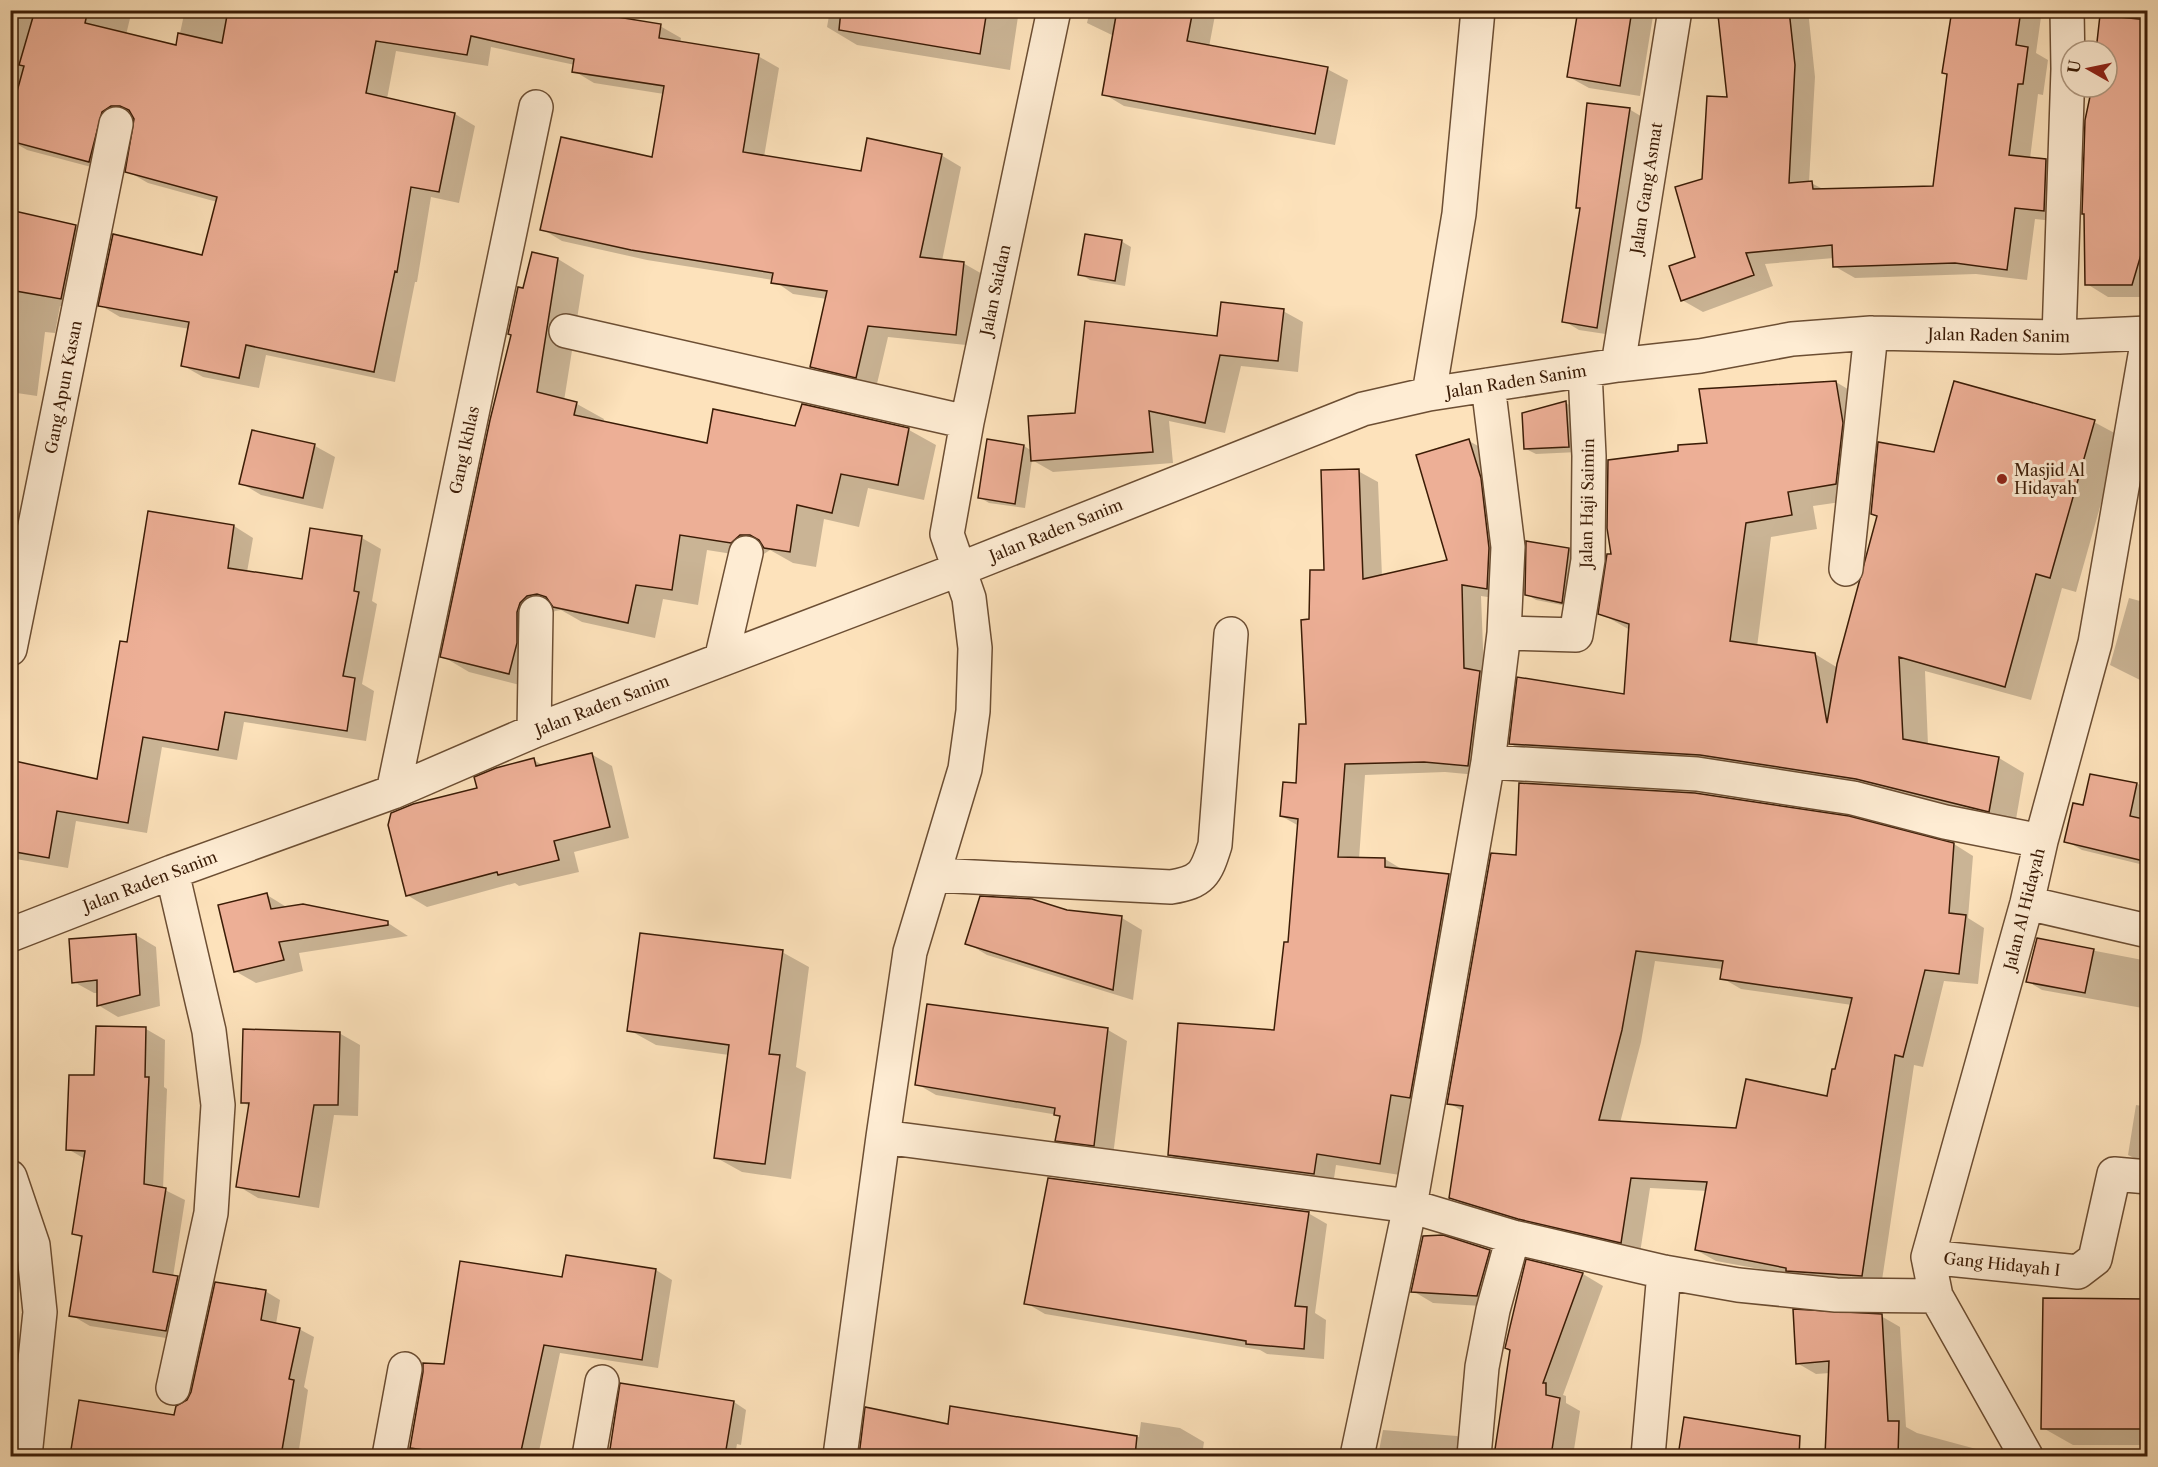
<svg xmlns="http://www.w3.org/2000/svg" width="2158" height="1467" viewBox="0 0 2158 1467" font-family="'Libre Caslon Text',serif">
<rect width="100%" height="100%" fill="#fde2bb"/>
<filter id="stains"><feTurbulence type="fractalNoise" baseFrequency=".00333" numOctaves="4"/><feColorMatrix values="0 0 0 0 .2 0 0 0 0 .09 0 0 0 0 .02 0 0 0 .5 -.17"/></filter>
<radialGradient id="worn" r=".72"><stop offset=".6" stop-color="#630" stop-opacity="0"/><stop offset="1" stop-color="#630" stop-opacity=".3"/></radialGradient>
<path fill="#0003" fill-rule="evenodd" d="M10,10H132L126,35L177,47L185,10H597L596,16L660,26L681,38L680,43L758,56L779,68L764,157L862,173L941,155L961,167L942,261L963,263L984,275L976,346L888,337L876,388L832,378L812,366L827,299L793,294L773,280L647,260L562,241L542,229L653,159L664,94L594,83L574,71L575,65L491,47L488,66L396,51L387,99L455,114L475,126L459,203L431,197L417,282H415L395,382L266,355L259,388L203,377L182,365L190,329L120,317L100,305L203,257L217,202L148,183L127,171L135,117L122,124L110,172L27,150L10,140L17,98L10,96Z
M830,10H1019L1010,70L857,45L827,27Z
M1090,10H1216L1209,47L1327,69L1348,80L1335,145L1124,106L1104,94L1114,36L1087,23Z
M1579,10H1654L1640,96L1589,88L1569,77Z
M1732,10H1808L1815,77L1809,182L1825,190L1934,187L1948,75L1943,72L1958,10H2042L2036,53L2048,60L2043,95L2038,94L2030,159L2046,160L2066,172L2064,222L2035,219L2027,280L1976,274L1855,278L1834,266V258L1765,264L1773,286L1703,312L1682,300L1697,258L1704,180L1729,98Z
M2148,21V297H2108L2087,284L2094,87H2107V51H2098Z
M1629,109L1644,118L1612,335L1579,330L1564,321L1581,209L1577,207Z
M10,211L76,227L95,238L81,309L60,306L55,333L45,332L37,396L10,392Z
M1121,241L1131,247L1125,286L1090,280L1080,274Z
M558,259L584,275L564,401L577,404L604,419L603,423L708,445L796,428L803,405L909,430L936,445L924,500L868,488L859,527L824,519L816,567L793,563L770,550L758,558L707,550L698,605L663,599L655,638L582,622L561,610L555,611L547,618L536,689L469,672L442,656L524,289Z
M1283,311L1303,322L1298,372L1241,366L1225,433L1169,421L1173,463L1053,472L1032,460L1025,508L989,503L979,497L988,440L1024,446L1032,451L1076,414L1218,337Z
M1836,382L1861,397L1862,499L1813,506L1817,529L1771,537L1757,647L1815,654L1838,668L1879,517L1872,514L1936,454L2094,422L2120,436L2076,592L2062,588L2031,700L1925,671L1928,745L1999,758L2024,773L2015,825L1536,758L1511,744L1625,695L1630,630L1600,613L1612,556L1680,452L1709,444Z
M1566,403L1576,409L1578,452L1536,454L1526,449L1524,414Z
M253,431L315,446L335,457L323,509L261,495L241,483Z
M1469,441L1489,452L1507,600L1481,596L1488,776L1445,772L1365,775L1359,859H1385L1405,871L1449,875L1469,887L1400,1175L1336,1165L1333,1185L1189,1166L1170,1155L1275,1032L1289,944L1299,826L1281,816L1297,785L1307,725L1311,621L1358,471L1378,482L1382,576L1449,561Z
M149,513L234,526L253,538L247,572L303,581L362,538L381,549L372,601L377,604L362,684L374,691L366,741L244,722L237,760L162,747L147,833L76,821L68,868L10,858V761L98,781L128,644Z
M1528,543L1569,549L1579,555L1572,607L1536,600L1526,594Z
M2148,551V684L2110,665L2129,598L2140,601Z
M591,754L612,766L629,838L574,852L579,872L519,886L515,883L427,907L407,895L478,789L534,760L544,766Z
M2091,776L2148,786V866L2082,850L2066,841L2084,807Z
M1954,844L1973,856L1968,918L1984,928L1978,984L1944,981L1923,1067L1914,1065L1881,1287L1798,1276L1716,1261L1696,1250L1707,1191L1650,1188L1640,1253L1539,1229L1470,1208L1450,1197L1464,1112L1449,1103L1518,857ZM1655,961L1723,969L1722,978L1741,989L1852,1005L1829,1098L1737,1130L1620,1123L1641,1042Z
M267,895L288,908L388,923L408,936L299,953L303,971L256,983L235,971Z
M1122,918L1142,930L1133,1000L987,955L967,943Z
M136,935L156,947L160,1006L118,1017L98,1005V993H94L74,982Z
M2038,940L2148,961V1009L2042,990L2027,981Z
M782,952L809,967L796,1067L806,1072L791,1179L742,1172L715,1157L729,1055L656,1045L629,1030Z
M146,1029L165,1040L164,1087L167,1089L163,1189L185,1200L173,1277L197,1289L185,1341L90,1326L71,1315L83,1239L73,1233L85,1159L68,1149L96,1077Z
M1108,1030L1127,1041L1113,1156L1076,1151L1057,1140L1061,1118L1058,1115L936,1095L917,1084Z
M339,1033L360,1045L358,1116L334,1115L319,1208L258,1198L238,1186L250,1107L243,1102Z
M2148,1074V1165L2128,1155L2136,1105L2142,1106Z
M1308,1213L1327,1224L1315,1313L1326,1320L1324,1359L1267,1354L1260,1350L1045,1314L1026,1303Z
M1489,1251L1510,1263L1498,1307L1433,1303L1413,1291Z
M1527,1261L1583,1274L1603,1286L1563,1395L1566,1396V1403L1580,1411L1573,1456H1494Z
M656,1270L672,1280L658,1368L560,1353L538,1456H410L425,1372L446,1365L563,1279Z
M265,1291L280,1300L276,1324L299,1329L314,1337L304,1387L308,1390L298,1456L72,1455L175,1417Z
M2148,1301V1445H2073L2043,1428Z
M1881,1316L1900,1327L1906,1427L1917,1433L2002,1456H1827L1830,1373L1816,1374L1797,1363Z
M622,1385L734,1402L746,1410L741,1445L737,1444L735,1456H610Z
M952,1408L1139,1437L1141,1422L1180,1428L1204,1442L1202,1456H861L867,1409L949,1425Z
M1685,1419L1767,1440L1765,1456H1679Z
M1383,1430L1457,1436L1477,1447L1476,1456H1378Z"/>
<path fill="#edaf96" stroke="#3b1c06" stroke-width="1.5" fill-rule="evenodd" d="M35,10H88L85,23L176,45L178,33L222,43L228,10H250L286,17L287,10H574L661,24L659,38L759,54L743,152L861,171L867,138L942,154L920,257L964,262L956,335L868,326L856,378L810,367L827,291L771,283L773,273L631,250L540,230L561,137L652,157L664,86L572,72L574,59L471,36L467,55L376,41L366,93L455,113L439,192L411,187L397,272L395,271L374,372L246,345L239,378L181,366L189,322L98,306L113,234L202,255L217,197L125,172L134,119L129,110L120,106H111L102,112L89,162L10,141V117L24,66L19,65Z
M841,10H987L980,54L839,30Z
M1117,10H1193L1187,41L1328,67L1315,134L1102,95Z
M1578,10H1632L1620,86L1567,77Z
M1758,10H1789L1795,65L1789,183L1812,181L1813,189L1933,186L1947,74L1942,73L1952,10H2021L2016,45L2028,47L2023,84H2018L2009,155L2046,159L2044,211L2015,208L2007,270L1955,263L1833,267L1832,245L1746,253L1754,275L1681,301L1669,266L1695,257L1675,187L1702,179L1707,96L1727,97L1718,15Z
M2100,15L2148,20V231L2132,285H2085L2084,214H2082L2085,120L2092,87H2107V51H2096Z
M1587,103L1630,108L1597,328L1562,322L1580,208H1576Z
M10,210L76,225L61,299L10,290Z
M1085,234L1122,240L1115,281L1078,275Z
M532,252L558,258L537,392L577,402L574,415L707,443L713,409L795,426L802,404L909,428L898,485L841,474L832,513L797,505L790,552L764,548L759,540L750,535H740L731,543L680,535L672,590L636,585L628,623L553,607L546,597L537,594L527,596L520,603L517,612V643L509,674L440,657L490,420L511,335L508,334L518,287L523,288Z
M1221,302L1284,309L1278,361L1220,355L1205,423L1149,411L1153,452L1031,461L1028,416L1075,413L1085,321L1217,336Z
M1836,381L1843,423L1836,484L1788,492L1792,515L1746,523L1730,641L1815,653L1827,723L1837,664L1877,516L1871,514L1878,442L1934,452L1954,381L2095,420L2050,578L2036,574L2005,687L1899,657L1903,739L1999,757L1989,812L1856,779L1700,755L1509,744L1517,677L1624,694L1629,624L1598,614L1607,554H1611L1607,528L1608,460L1678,451V445L1707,443L1699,389Z
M1566,401L1569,447L1524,449L1522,413Z
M252,430L315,444L303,498L239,484Z
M987,439L1024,445L1015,504L978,498Z
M1469,439L1481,478L1489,548L1487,589L1462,585L1464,668L1480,671L1468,766L1424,762L1345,764L1338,857L1385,858V867L1449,874L1410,1098L1391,1095L1380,1164L1317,1154L1314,1174L1168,1155L1178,1023L1274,1030L1284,942H1288L1298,819L1280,816L1283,782L1296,783L1299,724H1306L1301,620L1309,619L1310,570H1324L1321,470L1359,469L1363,579L1447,560L1416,455Z
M148,511L234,525L228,568L302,579L310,528L362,536L354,591L359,592L343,676L355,678L347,731L225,712L218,750L143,737L128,823L57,811L49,858L10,851V760L97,779L120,641L127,642Z
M1526,541L1569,548L1562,603L1525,595Z
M592,753L610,827L554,841L559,860L498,875L497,872L406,896L388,825L391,813L413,804L477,788L474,777L496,768L534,758L536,766Z
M2090,774L2137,783L2130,816L2148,820V862L2064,842L2073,803L2083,805Z
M1519,783L1695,793L1849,816L1954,843L1949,913L1966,915L1959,974L1925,970L1903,1057L1895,1055L1862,1276L1786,1271V1268L1695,1250L1707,1182L1631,1178L1621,1243L1518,1219L1449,1198L1463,1106L1447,1104L1491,853L1516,855ZM1636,951L1723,961L1720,979L1852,998L1835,1069H1832L1827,1096L1746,1079L1736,1128L1599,1120L1622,1030Z
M267,893L271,909L303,904L388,921V925L279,942L284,960L234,972L218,905Z
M980,896L1032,899L1067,910L1122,916L1113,990L965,944Z
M640,933L783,950L769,1054L780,1055L765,1164L714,1158L729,1045L627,1031Z
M136,934L140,995L97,1006V980L72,983L69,939Z
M2037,938L2094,949L2085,993L2026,982Z
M927,1004L1108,1028L1094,1146L1055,1141L1060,1116L1054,1115L1055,1108L915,1085Z
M96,1026L146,1027L145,1077H149L144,1184L166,1188L153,1272L178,1276L166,1331L69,1316L82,1236L72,1234L85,1151L66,1150L69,1075H94Z
M243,1029L340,1032L338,1105H314L299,1197L236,1187L249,1103H241Z
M1048,1178L1309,1212L1295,1306L1307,1307L1304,1349L1246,1344V1341L1024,1304Z
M1443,1235L1490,1250L1477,1296L1411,1292L1423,1236Z
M566,1255L656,1269L642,1360L544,1345L520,1456H465L410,1448L423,1372V1363L444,1364L460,1261L562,1277Z
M1526,1259L1583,1273L1543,1383H1546V1395L1560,1398L1551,1456H1494L1510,1350L1505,1348Z
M215,1282L266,1290L261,1320L300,1328L289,1379L294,1380L281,1456H70L79,1400L174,1415L176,1406L187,1400L191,1392Z
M2043,1298L2147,1299L2146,1429H2041Z
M1793,1309L1882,1314L1888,1421H1899L1898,1456H1825L1829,1361L1796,1364Z
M620,1383L734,1401L725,1456H609Z
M950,1406L1137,1436L1135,1456H859L865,1407L948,1424Z
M1684,1417L1800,1436L1799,1456H1678Z"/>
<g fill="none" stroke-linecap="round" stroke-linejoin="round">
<defs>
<path id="minor" d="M566,331L967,422
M2059,337L2068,69L2067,10
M1618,365L1675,10
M1429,394L1459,214L1478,10
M1846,569L1871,333
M1504,633L1576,635L1588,560L1589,456L1585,371
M10,649L116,124
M721,660L746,553
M534,731L536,613
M1488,762L1697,774L1853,798L1945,822L2041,841
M393,792L536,107
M172,872L209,1031L218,1105L211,1213L173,1388
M935,875L1171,887C1202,882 1206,874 1215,845L1231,634
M2027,903L2148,931
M10,935L172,872L393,792L534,731L960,569L1363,409L1429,394L1618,365L1700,356L1792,339L1871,333L2059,337L2148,333
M883,1137L1410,1206L1513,1237L1664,1272L1738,1285L1836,1295L1936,1296
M10,1177L33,1245L40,1312L25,1456
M1928,1257L2078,1272L2095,1259L2114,1174L2148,1177
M389,1456L405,1369
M589,1456L602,1382
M840,1456L883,1137L910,952L965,769L973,711L975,648L969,598L947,534L967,422L1054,10
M1357,1456L1410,1206L1488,762L1504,633L1508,547L1488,385
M1474,1456L1482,1367L1493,1310L1513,1237
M1648,1456L1664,1272
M2026,1456L1936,1296L1928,1257L2027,903L2041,841L2095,643L2148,338"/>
</defs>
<use href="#minor" stroke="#6c4e33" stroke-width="36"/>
<use href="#minor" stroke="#feecd3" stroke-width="33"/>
</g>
<circle fill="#8f2418" stroke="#feecd3" stroke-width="2" cx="2002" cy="479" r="6"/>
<g text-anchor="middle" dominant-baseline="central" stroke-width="6" stroke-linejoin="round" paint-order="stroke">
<g font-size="16" fill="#3b1c06" stroke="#feecd3">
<text transform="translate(1646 188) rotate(-81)">Jalan Gang Asmat</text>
<text transform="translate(995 290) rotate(-78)">Jalan Saidan</text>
<text transform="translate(1999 335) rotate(1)">Jalan Raden Sanim</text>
<text transform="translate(1516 381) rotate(-9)">Jalan Raden Sanim</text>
<text transform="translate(63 387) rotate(-79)">Gang Apun Kasan</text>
<text transform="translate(464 450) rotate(-78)">Gang Ikhlas</text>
<text transform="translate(1587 503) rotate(-89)">Jalan Haji Saimin</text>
<text transform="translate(1056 530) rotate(-22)">Jalan Raden Sanim</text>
<text transform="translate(602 705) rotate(-21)">Jalan Raden Sanim</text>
<text transform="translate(150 881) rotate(-21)">Jalan Raden Sanim</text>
<text transform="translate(2024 909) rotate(-76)">Jalan Al Hidayah</text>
<text transform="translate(2002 1264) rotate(6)">Gang Hidayah I</text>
</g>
<g font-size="16" fill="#3b1c06" stroke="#feecd3" text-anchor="start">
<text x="2014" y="470">Masjid Al<tspan x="2014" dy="18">Hidayah</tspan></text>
</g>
</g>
<rect width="2158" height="1467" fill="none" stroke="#fde2bb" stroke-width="36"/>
<rect x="12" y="12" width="2134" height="1443" fill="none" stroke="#3b1c06" stroke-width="3"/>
<rect x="18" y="18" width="2122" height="1431" fill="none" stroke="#3b1c06" stroke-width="1.5"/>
<g transform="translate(2089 69) rotate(279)"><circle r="28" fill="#feecd3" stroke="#b09981" stroke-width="1.5"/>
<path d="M0-4.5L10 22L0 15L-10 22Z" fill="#8f2418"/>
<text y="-9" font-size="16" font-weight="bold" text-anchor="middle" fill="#3b1c06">U</text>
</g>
<rect width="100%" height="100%" filter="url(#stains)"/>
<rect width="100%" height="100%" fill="url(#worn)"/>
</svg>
